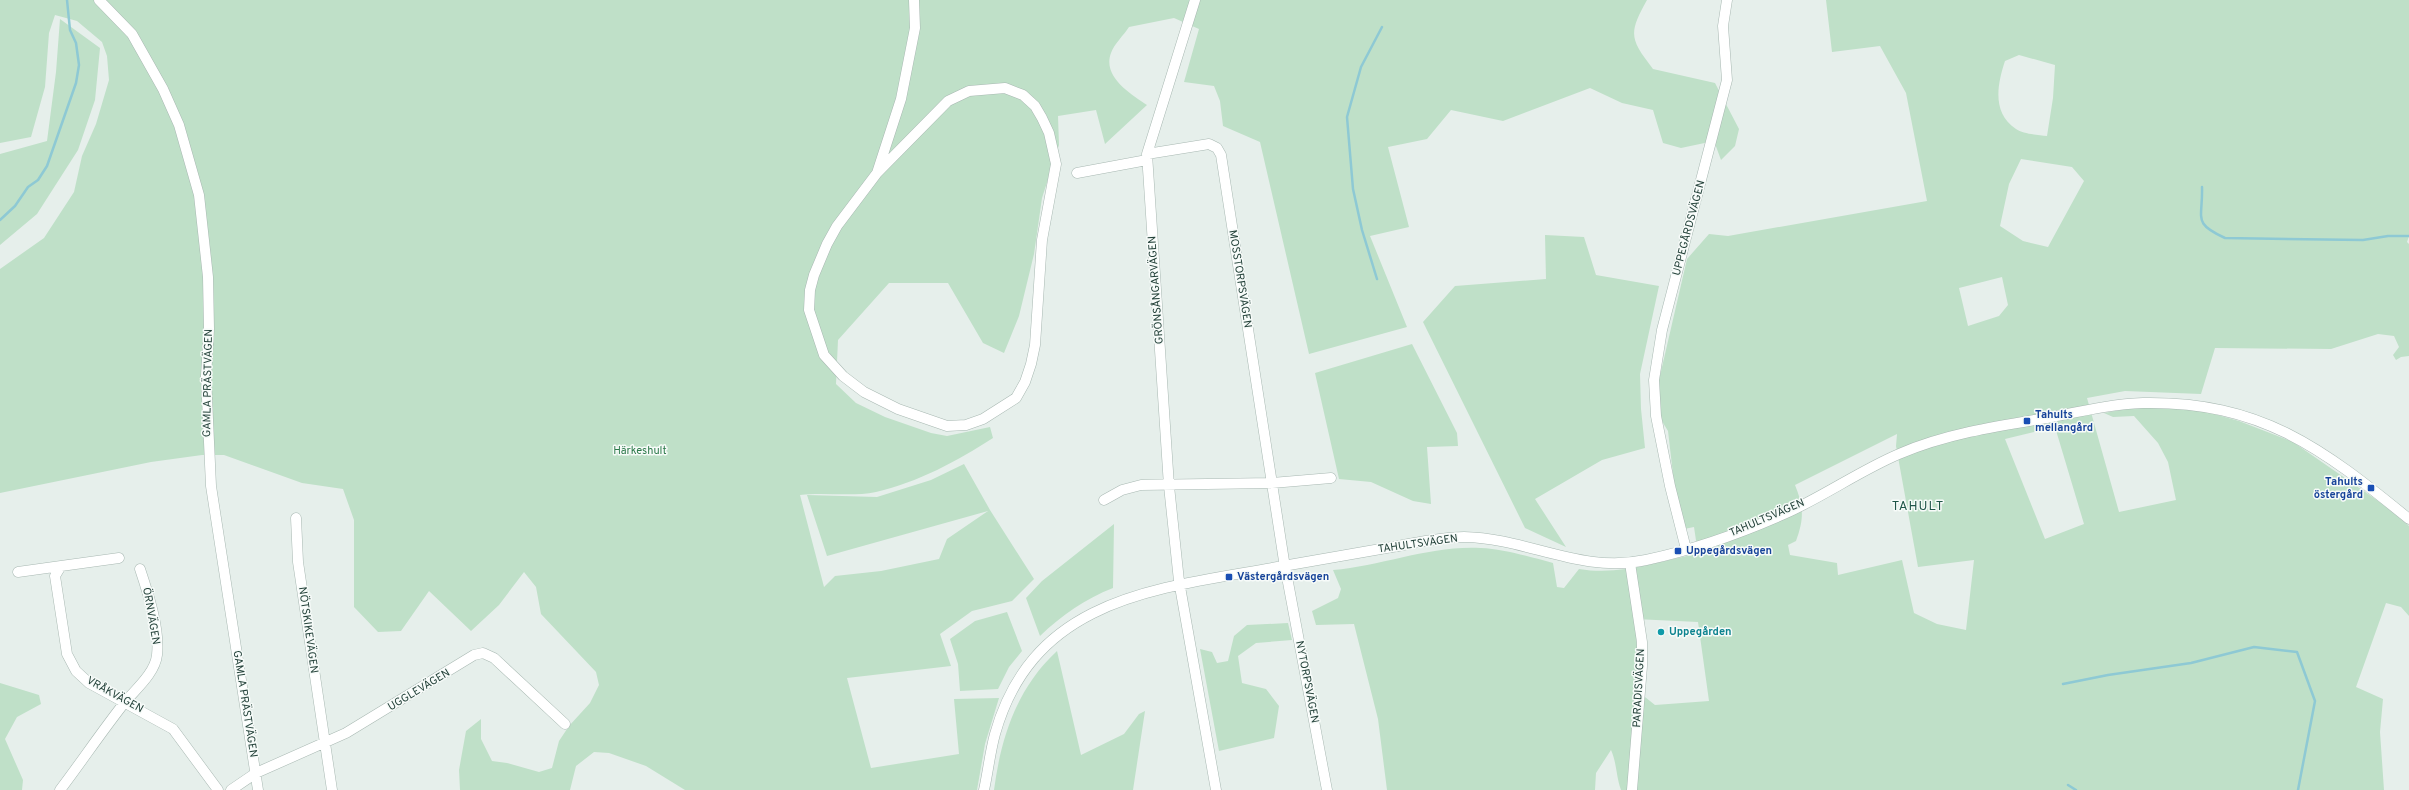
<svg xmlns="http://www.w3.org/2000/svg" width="2409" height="790" viewBox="0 0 2409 790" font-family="Overpass,sans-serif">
<rect width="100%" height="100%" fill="#e6efeb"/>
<path fill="#bfe0c8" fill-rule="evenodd" d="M0,0H1647C1628,34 1630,39 1653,69L1715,83L1739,129L1735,146L1721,160L1714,141L1681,148L1663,143L1653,110L1622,103L1590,88L1503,121L1451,110L1427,139L1388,147L1409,227L1370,236L1407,327L1309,354L1260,142L1223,126L1220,101L1214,86L1184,82L1199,29L1174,18L1129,27C1124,35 1114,44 1111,53C1102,77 1131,94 1147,105L1105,144L1096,110L1058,116L1059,145L1042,198L1034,254L1019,316L1004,353L983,343L948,283H889L838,340L836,384L856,403L885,417L931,433L947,436L990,427L993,438C957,461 919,482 876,492C852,497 824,492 800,495L824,587L835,576L881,571L939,559L947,539L988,511L827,556L807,495L877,497L931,480L964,464L990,510L1034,579L1012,601L972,611L940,634L951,666L847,678L871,768L959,754L954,699L999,698L985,744L977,790H685L646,766L609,753L594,752L576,766L570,790H460L459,770L466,731L481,719V739L492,761L507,763L539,772L552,768L559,741L569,726L590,703L599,685L596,672L541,614L536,587L524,572L499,605L471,631L429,591L401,631L378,632L354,607V520L343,489L302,483L224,455H202L151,462L0,493V269L44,238L74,192L82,156L96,124L109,80L107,56L102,42L77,21L55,15L49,33L45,87L31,137L0,143Z
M1826,0H2409V236L2407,242L2409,244V356L2401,357L2396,360L2393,355L2399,347L2394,336L2378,334L2331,349L2215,348L2201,394L2125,391L2087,398L2119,512L2176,500L2168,462L2158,443L2134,416L2113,417L2104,413L2132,408H2183L2207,412L2239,421L2293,442L2381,503L2409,526V616L2401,607L2386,603L2356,687L2383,699L2380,732L2384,790H1621C1616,776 1617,764 1611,750L1596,773L1595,790H1387L1378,719L1354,624L1316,625L1312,611L1338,598L1341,589L1333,570C1382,566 1431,545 1481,548C1504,549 1530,557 1553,563L1557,587L1564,588L1579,569C1621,576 1658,561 1698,554L1694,527L1684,529L1674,483L1668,431L1660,418L1659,380L1687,259L1709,234L1728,236L1927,201L1906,93L1880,46L1832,52ZM2019,55L2055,65L2053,98L2047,136C2038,135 2023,134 2016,129C1992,113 1997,85 2005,61ZM2021,159L2072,167L2084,181L2048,247L2023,241L2000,226L2009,184ZM2002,277L2008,305L1999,316L1968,326L1959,288ZM2055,427L2084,524L2045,539L2005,439ZM1897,434L1896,446L1918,567L1974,560L1966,630L1937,624L1914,613L1902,560L1838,575L1837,563L1790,555L1788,545L1796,541C1804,519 1804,507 1795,485ZM1635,619L1698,622L1709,701L1655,705L1640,693Z
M60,19L100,48L95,100L78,150L37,214L0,245V154L47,141L56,72Z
M1545,235L1584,237L1596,275L1659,286L1640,374L1641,409L1645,448L1602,460L1535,499L1566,547L1525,528L1423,322L1455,286L1546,279Z
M1412,344L1457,433L1458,446L1427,447L1431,504L1413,501L1371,482L1339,479L1315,373Z
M1114,524L1113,588C1085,599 1062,615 1040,636L1026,598L1042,581Z
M1007,612L1022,651L1009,667L998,689L960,691L958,664L950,639L975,621Z
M1288,623L1292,640L1256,643L1238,656L1242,683L1266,689L1279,706L1274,738L1219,751L1200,649L1212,652L1217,663L1228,661L1234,636L1247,625Z
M1057,651L1081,755L1124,734L1139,714L1145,711L1133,790H994C1001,737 1017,688 1057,651Z
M0,683L39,695L41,704L17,717L5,739L23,780L22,790H0Z"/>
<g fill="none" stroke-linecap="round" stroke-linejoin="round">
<path stroke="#8ec9d4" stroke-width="2.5" d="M2202,187C2203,219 2192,223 2225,238L2363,240L2388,236H2409
M0,220L15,206L28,187L38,180L47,166L76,83L79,65L76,43L70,30L67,0
M1377,279L1362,230L1353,189L1347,117L1361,67L1382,27
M2063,684L2108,675L2191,663L2254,647L2297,652L2315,701L2298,790
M2068,785L2076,790"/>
<defs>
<path id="minor" d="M99,0L132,34L163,89L179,125L199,195L208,277L209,329L206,376L211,486L258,790
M1195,0L1147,154L1169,486L1179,581L1216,790
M1147,154L1209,144L1217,148L1221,155L1284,561L1327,790
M877,173L948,101L969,91L1005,88L1023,95L1035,106L1042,118L1049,133L1056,164L1042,240L1035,345L1031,364L1025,382L1016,398L983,419L966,425L947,426L898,409L864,392L843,376L824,355L809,310L810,290L814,275L827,244L837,226L877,173L901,99L915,28L914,0
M1077,173L1147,160
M1104,500L1122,490L1141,485L1272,483L1331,478
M296,518L298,562L332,790
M1686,549L1670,486L1656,416L1654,380L1662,330L1727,80L1723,26L1727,0
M119,558L61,566L55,576L67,654L76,671L89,683L173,729L218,790
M1630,563L1642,642V666L1632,790
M18,572L61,566
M60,790C82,761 102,731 125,702C136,689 155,673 157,655C160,629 148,593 140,569
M231,790L256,773L346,733L474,655L483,653L494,658L565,724
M984,790C988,772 990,752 995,734C1035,592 1167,588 1289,565C1323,559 1358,553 1392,547C1416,543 1440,537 1464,537C1528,538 1580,574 1646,560C1693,550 1741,533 1784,514C1823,497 1859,471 1899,454C1945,434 1997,426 2047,418C2078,412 2111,404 2143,403C2261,401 2322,448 2409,519"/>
</defs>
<use href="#minor" stroke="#a8b8b2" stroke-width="11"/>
<use href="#minor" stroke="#fff" stroke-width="10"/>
</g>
<g fill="#1a4fb4" stroke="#f7fbf9" stroke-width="1.5">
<rect x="2023" y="417" width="8" height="8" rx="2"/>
<rect x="2367" y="484" width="8" height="8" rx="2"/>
<rect x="1674" y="547" width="8" height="8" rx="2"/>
<rect x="1225" y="573" width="8" height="8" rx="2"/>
</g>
<circle fill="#0f9aa8" stroke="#f7fbf9" stroke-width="1.5" cx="1661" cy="632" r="4"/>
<g text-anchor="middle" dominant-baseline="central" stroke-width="3" stroke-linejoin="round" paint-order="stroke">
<g font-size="11" fill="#24423a" stroke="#f7fbf9">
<text transform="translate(1689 228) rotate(-75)">UPPEGÅRDSVÄGEN</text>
<text transform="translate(1240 279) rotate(81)">MOSSTORPSVÄGEN</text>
<text transform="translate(1156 290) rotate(-94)">GRÖNSÅNGARVÄGEN</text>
<text transform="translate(208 383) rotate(-89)">GAMLA PRÄSTVÄGEN</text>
<text transform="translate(1767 518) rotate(-23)">TAHULTSVÄGEN</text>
<text transform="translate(1418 544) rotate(-8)">TAHULTSVÄGEN</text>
<text transform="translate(151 616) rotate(80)">ÖRNVÄGEN</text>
<text transform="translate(308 630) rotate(82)">NÖTSKIKEVÄGEN</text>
<text transform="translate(1307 682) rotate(79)">NYTORPSVÄGEN</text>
<text transform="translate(1639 688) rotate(-87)">PARADISVÄGEN</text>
<text transform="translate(419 690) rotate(-31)">UGGLEVÄGEN</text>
<text transform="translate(115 695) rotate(29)">VRÅKVÄGEN</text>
<text transform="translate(245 704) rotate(81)">GAMLA PRÄSTVÄGEN</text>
</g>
<g font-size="11" font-weight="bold" fill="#164399" stroke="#f7fbf9" text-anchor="start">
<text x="2035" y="415">Tahults<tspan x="2035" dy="13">mellangård</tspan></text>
<text x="2363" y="482" text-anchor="end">Tahults<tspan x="2363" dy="13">östergård</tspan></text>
<text x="1686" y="551">Uppegårdsvägen</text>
<text x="1237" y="577">Västergårdsvägen</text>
</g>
<g font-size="11" fill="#2d7a4b" stroke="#f7fbf9">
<text x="640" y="451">Härkeshult</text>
</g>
<g font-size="11" font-weight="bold" fill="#0d838f" stroke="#f7fbf9" text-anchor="start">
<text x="1669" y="632">Uppegården</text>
</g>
<g font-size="13" letter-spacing="1" fill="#1f5548" stroke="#f7fbf9">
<text x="1918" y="507">TAHULT</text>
</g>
</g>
</svg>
